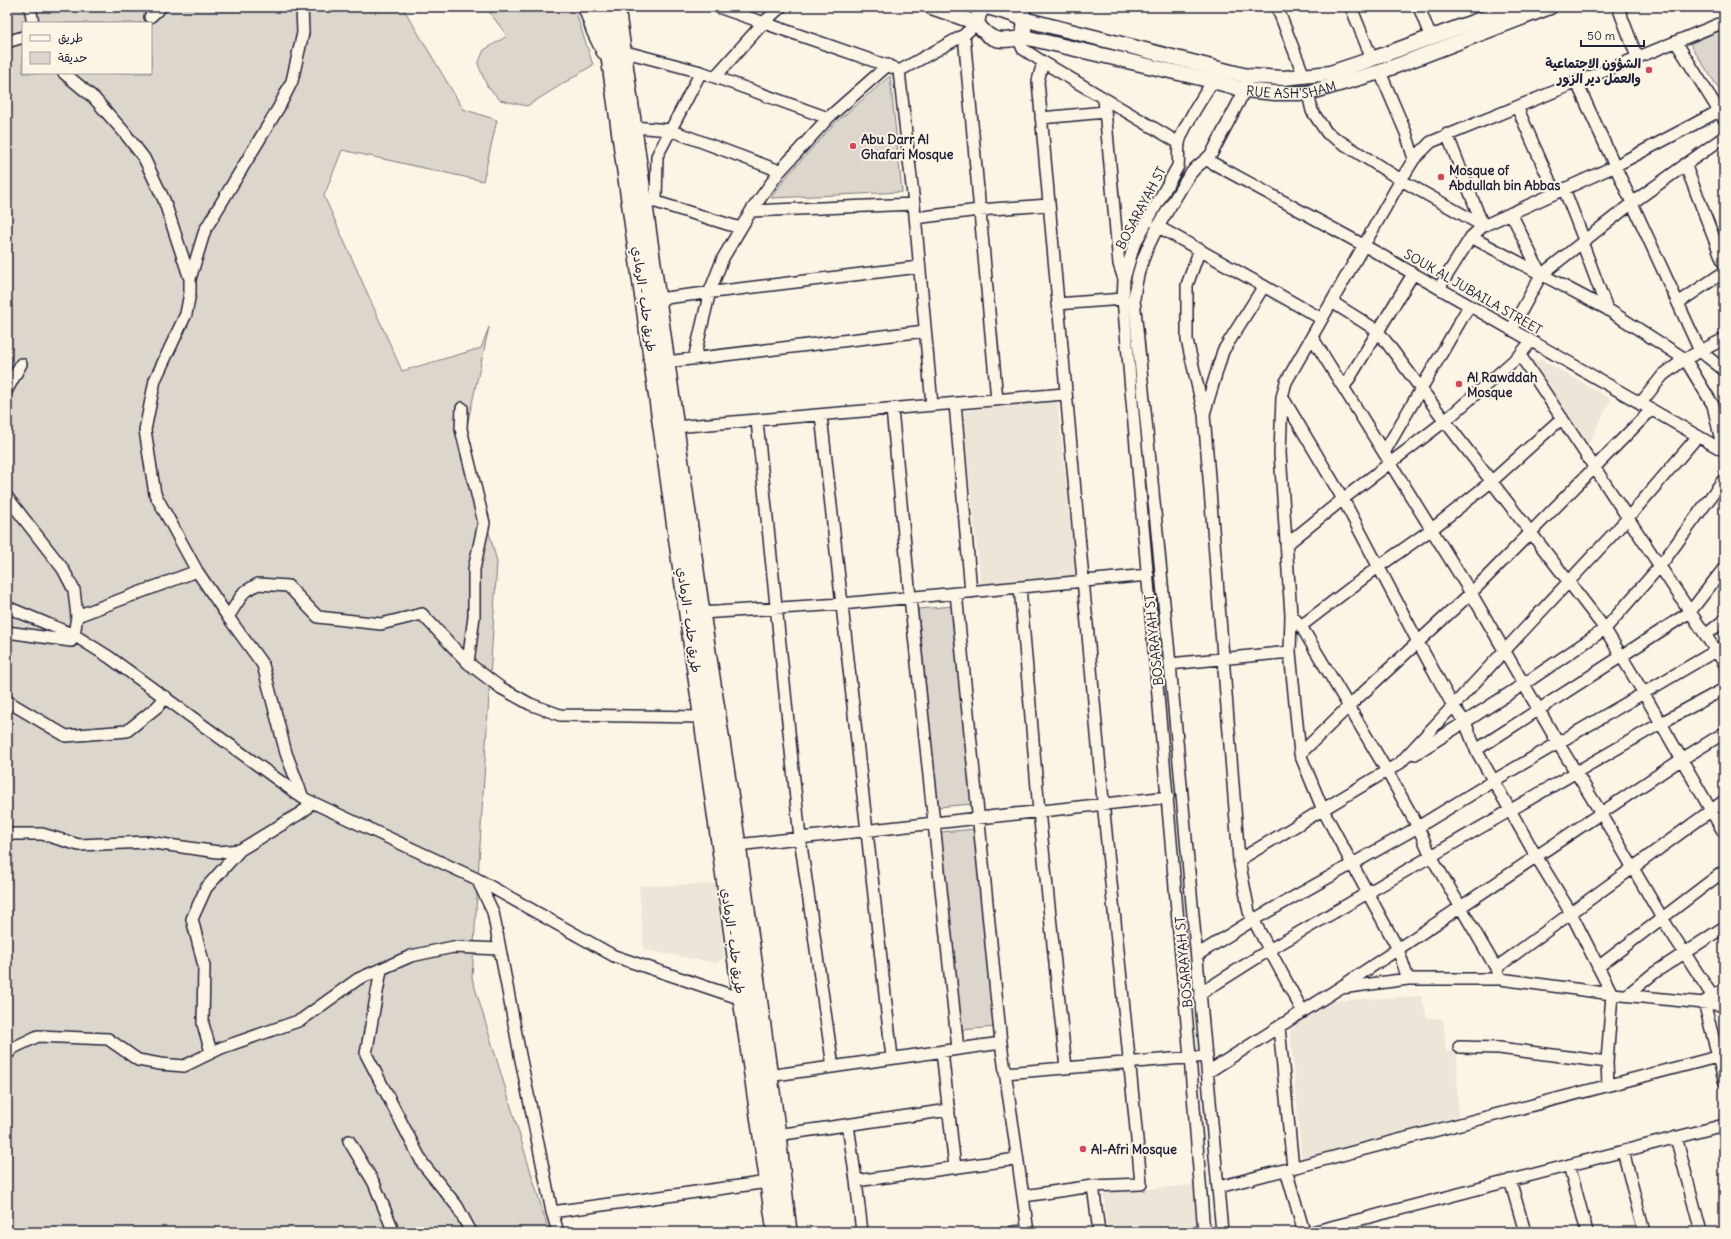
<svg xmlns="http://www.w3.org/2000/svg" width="1731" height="1239" viewBox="0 0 1731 1239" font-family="Delius,'Playpen Sans Arabic',sans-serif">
<rect width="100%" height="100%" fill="#fcf5e5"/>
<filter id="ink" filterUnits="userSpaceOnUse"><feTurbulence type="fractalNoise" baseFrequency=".025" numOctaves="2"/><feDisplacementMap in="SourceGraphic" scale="8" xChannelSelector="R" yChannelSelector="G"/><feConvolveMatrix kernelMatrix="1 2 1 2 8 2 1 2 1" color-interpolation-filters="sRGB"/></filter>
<g filter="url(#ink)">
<path fill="#ece5d8" d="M1534,359L1537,363L1540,359L1611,399L1587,447L1532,365Z
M1057,401L1076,575L981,585L962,411Z
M716,884L724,958L716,963L644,950L639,886Z
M1421,996L1427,1018L1443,1019L1446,1051L1457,1052L1458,1116L1302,1161L1290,1029L1331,1001Z
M1193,1185L1197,1232H1107L1104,1193Z"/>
<path fill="#dcd6cc" stroke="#7f7c84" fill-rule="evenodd" d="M7,7H404L405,11L463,109L497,120L483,181L342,150L324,196L402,371L481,348L489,327L464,439L497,562L472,978L549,1232H7ZM23,23H151V73H23Z
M486,7H574L593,65L527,106L500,100L487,86L478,64L484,50L507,36Z
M1724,28V97L1690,44Z
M890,76L902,192L771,198L787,176L834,124Z
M954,606L972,804L938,807L918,609Z
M977,829L996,1027L961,1030L941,832Z"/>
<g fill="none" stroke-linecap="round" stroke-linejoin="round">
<defs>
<path id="minor" d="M30,7L33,23
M718,7L894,68
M1277,7L1304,76
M1351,7L1372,59
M1419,7L1431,38
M1618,7L1637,57
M150,17L161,7
M1023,19L1025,7
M977,23L964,35L997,400
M1018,38L1023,49L1043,62L1179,143
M7,42L23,37
M1676,42L1724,119
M622,51L701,72L828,118
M1380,72L1406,133L1414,159
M64,73L94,98L124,132L144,158L164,200L190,279V293L186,314L155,380L145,430L155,494L197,571L228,617L263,665L286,753L303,798
M715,77L764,22L781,7
M1576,81L1700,351L1724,370
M1308,93L1312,111L1327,133L1401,180L1483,226L1447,134
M1104,99L1119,264L1124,279
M1517,107L1555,193
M1041,118L1105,112
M633,127L670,130L780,171
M1207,160L1365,246L1724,451
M1685,164L1724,264
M1564,189L1584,240
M643,202H656L657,156L701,72
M656,202L740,228
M751,211L914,204
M1511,213L1541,275
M915,218L979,210L1048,205
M1157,226L1322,319
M1471,237L1607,309L1685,359L1713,405L1723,450
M1582,242L1607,309
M1200,249L1187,285V340L1204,414
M190,279L205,230L279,107L292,81L303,33L302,7
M1264,286L1223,351L1204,414L1239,860L1249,912L1303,1012
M1439,288L1471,237L1483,226L1615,166L1719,111
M657,299L919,267
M1332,302L1378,331L1445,421L1605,629L1643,692L1724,833
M1678,303L1724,272
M1057,304L1123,299
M1511,330L1541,275L1632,203L1724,137
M1312,337L1471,593L1558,743L1601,813L1662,918L1713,997
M1520,355L1724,663
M694,359L710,291L723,258L751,211L780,171L828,118L888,65
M666,362L925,331
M1344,387L1413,274
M7,390L21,364
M1283,398L1343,499L1418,642L1453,706L1465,722L1476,750L1690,612L1724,568
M955,403L971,592
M1640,404L1663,375L1685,359L1724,339
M932,405L914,204L899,71L964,35
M462,408L461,429L484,523L474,569V616L468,663
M892,409L910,597L958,1049
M821,415L892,1058
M757,421L800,838L833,1067
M674,427L1064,394
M1385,451L1469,306
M7,497L63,569L74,590L77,616L74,635L71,641L7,632
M1286,545L1343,499L1445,421L1520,355L1531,341
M1020,587L1039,811L1066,1068
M956,593L1001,1043L1028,1232
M7,607L74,635L109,657L303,798L477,879L614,956L742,999
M701,613L841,604L1148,575
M1291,615L1301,626L1387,771L1418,827L1431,856L1496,968L1500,979
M77,616L197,571
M228,617L244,592L258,584L288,586L318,617L381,624L422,614L468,663L501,688L530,704L560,715L702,717
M1301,626L1378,567L1432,529L1492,481L1562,418
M1706,635L1724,620
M1170,664L1290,652
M7,701L66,736L127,731L157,707L166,697
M1476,750L1536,856L1571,913L1612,994L1607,1062L1608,1085
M1300,754L1349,706L1471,593L1651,410
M1415,754L1524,684L1605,629L1660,566L1724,479
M7,834H42L79,845L147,842L218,852L240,850
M737,845L1168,797
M1239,860L1400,763L1627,519L1698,436
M477,879L493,912L520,1055L552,1212L558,1232
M1197,955L1253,920L1418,827L1493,781L1724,646
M1598,967L1724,871
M1496,968L1724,801
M381,970L366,1054L423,1164L457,1206L471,1232
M1408,979L1398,949L1323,810L1300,754L1290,652L1291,615L1280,453L1282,397L1286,382L1401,180L1414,159L1431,142L1724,22
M1341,988L1408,979H1500L1612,994L1724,1005
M1724,989L1704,1002L1724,1080
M1201,993L1269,950L1661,723L1724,689
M1627,995L1654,973L1724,927
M1279,1027L1293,1168
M1459,1047L1499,1048L1607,1062
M942,1051L955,1168
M211,1052L203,1024L204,966L192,919L206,888L240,850L299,814L306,809L310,802
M7,1055L13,1048L38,1036L108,1039L138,1060L160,1064L184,1066L221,1048L301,1020L358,979L411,956L453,947L500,949
M1208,1072L1338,989L1682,759L1724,733
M1005,1073L1207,1056
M768,1076L1001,1043
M848,1125L856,1181
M777,1135L949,1110
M1676,1137L1701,1232
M349,1141L374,1183L391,1225L392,1232
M1623,1151L1644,1232
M1569,1165L1587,1232
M1286,1170L1304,1232
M1510,1180L1525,1232
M1093,1186L1099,1232
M1219,1187L1717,1057
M1024,1196L1093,1186L1141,1184C1130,1056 1115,929 1103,801C1080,561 1058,321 1038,81L1043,62
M552,1212L768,1182
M862,1232L856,1181L1017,1159
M1013,1232L1028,1231
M1204,1232L1190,1057L1123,299L1124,279L1134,245L1178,166C1179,159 1178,151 1179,144C1180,131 1208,89 1216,76
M1222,1232L1170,664L1134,299C1137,262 1154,232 1174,200C1180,191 1185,180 1192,172C1198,164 1206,161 1212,153L1245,90L1246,83
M1312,1232L1724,1125"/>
<g id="major">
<path d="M931,7L977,23"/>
<path d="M984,7L979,14L977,23C990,43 1003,42 1024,37V27"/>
<path d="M987,7L1012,14L1023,19L1247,76L1284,78L1330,73L1372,59L1514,7"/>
<path id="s1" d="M1024,37L1213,81L1245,90L1275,93H1308L1380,72L1550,7"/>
</g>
<path id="highway" d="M587,7L595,30L605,51
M603,7L742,999L776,1232
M616,7L701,613L737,845L777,1135L788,1232"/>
</defs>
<use href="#minor" stroke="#22223b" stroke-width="14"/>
<use href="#major" stroke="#22223b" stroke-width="17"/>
<use href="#highway" stroke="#22223b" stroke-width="20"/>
<use href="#minor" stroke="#fcf5e5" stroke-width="11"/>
<use href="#major" stroke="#fcf5e5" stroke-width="14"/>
<use href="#highway" stroke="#fcf5e5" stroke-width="17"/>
</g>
</g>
<g fill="#d1495b" stroke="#fcf5e5" stroke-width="1.5">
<circle cx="1649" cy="70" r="4"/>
<circle cx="853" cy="146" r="4"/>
<circle cx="1441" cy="177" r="4"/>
<circle cx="1459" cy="384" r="4"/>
<circle cx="1083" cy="1149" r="4"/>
</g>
<g text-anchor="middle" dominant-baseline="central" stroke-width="4" stroke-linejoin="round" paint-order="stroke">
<g font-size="13" font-weight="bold" fill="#22223b" stroke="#fcf5e5" text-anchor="start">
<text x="1641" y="63" text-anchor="end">الشؤون الاجتماعية<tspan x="1641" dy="15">والعمل دير الزور</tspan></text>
<text x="861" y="139">Abu Darr Al<tspan x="861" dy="15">Ghafari Mosque</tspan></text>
<text x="1449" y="170">Mosque of<tspan x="1449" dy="15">Abdullah bin Abbas</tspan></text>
<text x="1467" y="377">Al Rawddah<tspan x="1467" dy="15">Mosque</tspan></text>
<text x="1091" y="1149">Al-Afri Mosque</text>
</g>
<g font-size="13" fill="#22223b" stroke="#fcf5e5">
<text stroke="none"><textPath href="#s1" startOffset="274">RUE ASH'SHAM</textPath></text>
<text transform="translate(1141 208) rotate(-62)">BOSARAYAH ST</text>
<text transform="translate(1473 292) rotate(30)">SOUK AL JUBAILA STREET</text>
<text transform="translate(644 299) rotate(82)">طريق حلب - الرمادي</text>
<text transform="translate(689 620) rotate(82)">طريق حلب - الرمادي</text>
<text transform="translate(1154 640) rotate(-96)">BOSARAYAH ST</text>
<text transform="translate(733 941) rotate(82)">طريق حلب - الرمادي</text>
<text transform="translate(1184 962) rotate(-95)">BOSARAYAH ST</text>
</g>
</g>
<rect width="1731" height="1239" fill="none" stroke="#fcf5e5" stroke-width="24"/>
<rect x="12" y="12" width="1707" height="1215" fill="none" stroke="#22223b" stroke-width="1.5" filter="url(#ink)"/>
<rect x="22" y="22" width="130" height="52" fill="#fcf5e5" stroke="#a5a1a1"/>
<rect x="30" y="35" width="20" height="6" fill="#fcf5e5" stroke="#a5a1a1"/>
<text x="58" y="42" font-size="12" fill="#22223b">طريق</text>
<rect x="30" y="52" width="20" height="12" fill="#dcd6cc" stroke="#a5a1a1"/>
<text x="58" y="62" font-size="12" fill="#22223b">حديقة</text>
<path d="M1581 40v6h63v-6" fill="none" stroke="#22223b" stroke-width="2"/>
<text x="1587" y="40" font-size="12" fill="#22223b" stroke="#fcf5e5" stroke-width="3" paint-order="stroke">50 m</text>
</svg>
